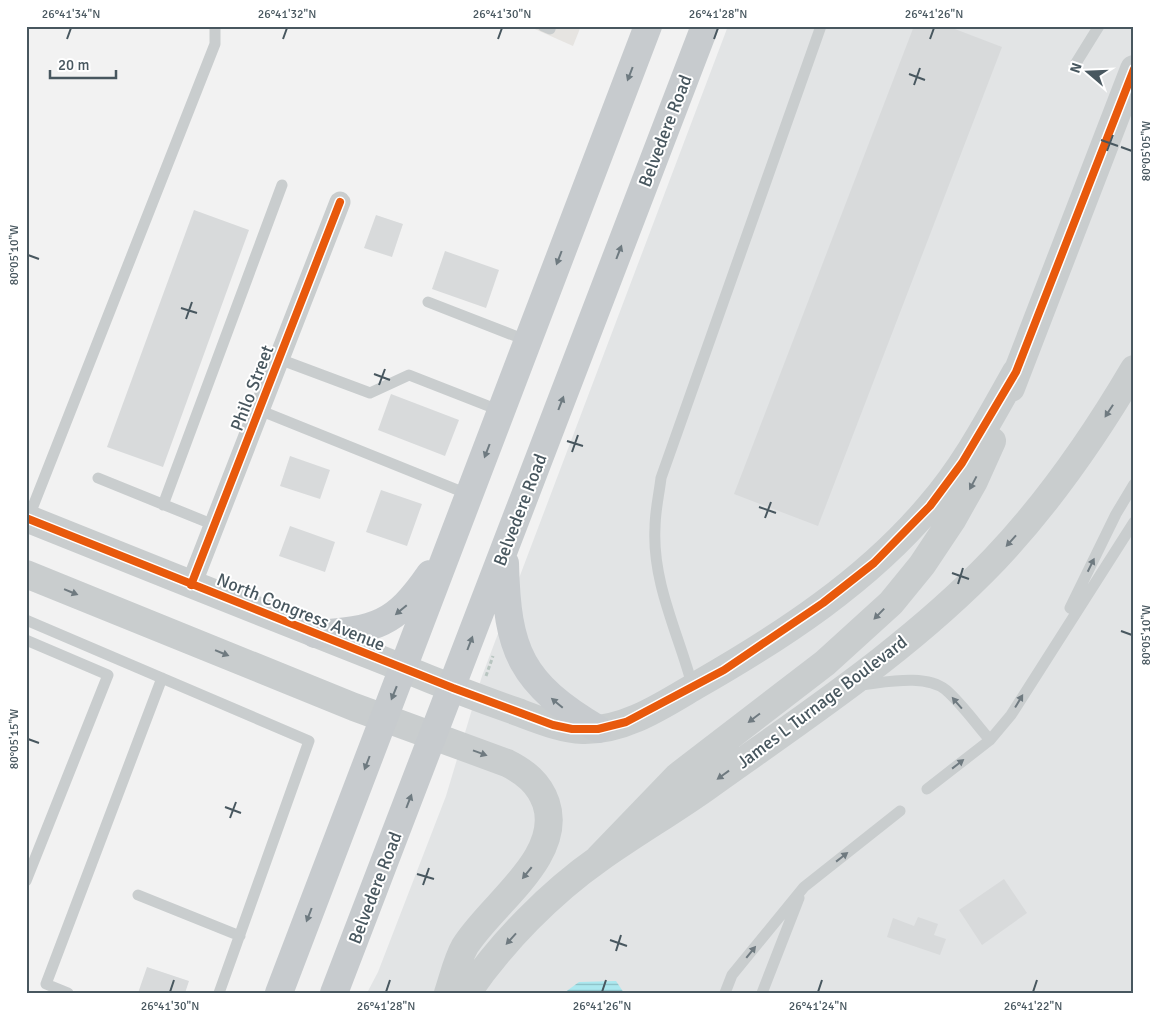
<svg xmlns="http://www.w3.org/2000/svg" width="1160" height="1019" viewBox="0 0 1160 1019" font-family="Signika,sans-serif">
<defs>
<pattern id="water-rules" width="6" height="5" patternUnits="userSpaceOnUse" patternTransform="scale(1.25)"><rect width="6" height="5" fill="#abe8ef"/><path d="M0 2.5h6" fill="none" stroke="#8dbfc5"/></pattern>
</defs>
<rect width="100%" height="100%" fill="#f2f2f2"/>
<path fill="#e6e4e1" d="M528,26H581L573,46Z"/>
<path fill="#e2e4e5" d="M728,26H1134V993H367L378,972L446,796L482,676Z"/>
<path fill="url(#water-rules)" d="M616,981L624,993H564L579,982Z"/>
<path fill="#d8dadb" d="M914,26H947L1002,47L818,526L734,494Z
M194,210L249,230L163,467L107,447Z
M376,215L403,224L392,257L364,248Z
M445,251L499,270L486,308L432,289Z
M391,394L459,420L445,456L378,430Z
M290,456L330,470L320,499L280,486Z
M381,490L422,504L407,546L366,532Z
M290,526L335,542L325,572L279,556Z
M1004,879L1027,913L982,945L959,910Z
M918,917L938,924L934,935L946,939L940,955L887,937L893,918L914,926Z
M147,967L189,981L185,993H138Z"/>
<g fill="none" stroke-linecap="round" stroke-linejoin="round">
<path stroke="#b8c5c0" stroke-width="3" stroke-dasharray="4 2.5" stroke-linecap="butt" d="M486,676L493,656"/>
<path stroke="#c9cdce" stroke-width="11" d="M543,26L550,29L551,26
M1076,63L1099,26
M428,302L528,341
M279,359L370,393L409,375L501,411
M259,410L470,495
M98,478L214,525
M163,505L282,185
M28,519L215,44V26
M1070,608L1116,514L1134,484
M26,620L309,741L219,993
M26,640L108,675L26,881
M858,685C883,683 925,673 946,690C962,704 976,724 990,740
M693,688C679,635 652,583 655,528C655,511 659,495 661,478L821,26
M927,789L990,740L1011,715L1134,522
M138,895L240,936
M68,993L46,984L162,678
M725,993L732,975L804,887L900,811
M762,993L799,898"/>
<path stroke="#c9cdce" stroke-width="21" d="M191,585L340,202"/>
<path stroke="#c9cdce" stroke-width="28" d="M1011,388L1134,69
M26,518C152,569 279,619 405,669C441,684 478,698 515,711C537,719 560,729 583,730C625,731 663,705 697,685C781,637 867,581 930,506C965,466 990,418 1016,372
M26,574L354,707L507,763C525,772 539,783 546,803C564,857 491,904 465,946C457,960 453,978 448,993
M599,858L678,776L825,663L891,603L922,565L952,520L974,481L992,441
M467,993C502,942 550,893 600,858C635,833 673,811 708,786C807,715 910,648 995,559C1049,502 1094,437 1134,369"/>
<path stroke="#c7cbce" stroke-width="28" d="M505,563C507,652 521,683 598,729
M315,634C376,630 395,625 430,574
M279,993L648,26
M334,993L705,26"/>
<defs>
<path id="cycleway" d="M26,518L453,688L553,725L572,729H598L626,722L724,670L823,603L874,563L930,506L962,463L1016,372L1134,69
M191,585L340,202"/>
</defs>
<use href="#cycleway" stroke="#fff" stroke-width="11"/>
<use href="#cycleway" stroke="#e8590c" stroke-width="8"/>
</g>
<defs><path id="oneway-solid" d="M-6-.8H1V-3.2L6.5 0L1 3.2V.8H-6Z" transform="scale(1.25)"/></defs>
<g fill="#6e7a80">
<use href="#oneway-solid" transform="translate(630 74) rotate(111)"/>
<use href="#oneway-solid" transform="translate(619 252) rotate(-69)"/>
<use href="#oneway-solid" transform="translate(559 258) rotate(111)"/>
<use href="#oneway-solid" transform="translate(561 403) rotate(-69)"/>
<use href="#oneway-solid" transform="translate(487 451) rotate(111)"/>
<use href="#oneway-solid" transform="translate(401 610) rotate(140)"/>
<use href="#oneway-solid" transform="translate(470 643) rotate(-69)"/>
<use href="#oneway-solid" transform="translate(394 693) rotate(112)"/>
<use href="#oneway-solid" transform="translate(557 703) rotate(-140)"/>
<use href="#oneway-solid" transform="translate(367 763) rotate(111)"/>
<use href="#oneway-solid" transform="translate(409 801) rotate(-69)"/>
<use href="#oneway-solid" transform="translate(309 915) rotate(111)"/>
</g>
<g fill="#6f7a80">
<use href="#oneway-solid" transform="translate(1109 411) rotate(123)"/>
<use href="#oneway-solid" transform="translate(973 483) rotate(118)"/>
<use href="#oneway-solid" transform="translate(1011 541) rotate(132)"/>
<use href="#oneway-solid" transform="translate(1091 565) rotate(-64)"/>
<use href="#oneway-solid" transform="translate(71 592) rotate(22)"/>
<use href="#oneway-solid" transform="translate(879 614) rotate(134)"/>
<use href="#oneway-solid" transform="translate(222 653) rotate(22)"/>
<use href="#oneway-solid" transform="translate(1019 701) rotate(-59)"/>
<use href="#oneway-solid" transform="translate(957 703) rotate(-131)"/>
<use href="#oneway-solid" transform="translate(754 718) rotate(143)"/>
<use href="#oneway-solid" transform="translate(480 753) rotate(20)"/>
<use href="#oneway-solid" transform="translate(958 764) rotate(-38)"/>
<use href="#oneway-solid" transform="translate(723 775) rotate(144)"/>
<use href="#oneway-solid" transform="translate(842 857) rotate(-38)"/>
<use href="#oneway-solid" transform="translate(527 873) rotate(129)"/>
<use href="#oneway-solid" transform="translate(511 939) rotate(132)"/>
<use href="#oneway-solid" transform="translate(751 952) rotate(-51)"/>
</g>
<path fill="none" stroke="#48575f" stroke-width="2" d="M67,39L71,28M283,39L287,28M498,39L502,28M714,39L718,28M930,39L934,28M909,74L925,80M914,85L920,68M1101,140L1118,146M1121,147L1132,151M1107,151L1113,135M28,255L39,259M181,308L197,313M186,319L192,302M374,374L390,380M379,385L385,369M567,441L583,446M572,452L578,435M759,507L776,513M765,518L771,502M952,573L969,579M958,584L963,568M1121,631L1132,635M28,739L39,743M225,807L241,813M230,818L236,802M417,874L434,879M423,885L429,868M610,940L627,946M616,951L621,935M170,992L174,980M386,992L390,980M602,992L606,980M818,992L822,980M1033,992L1037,980"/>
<g text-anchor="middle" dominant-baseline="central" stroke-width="4" stroke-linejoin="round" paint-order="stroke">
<g font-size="18" fill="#48575f" stroke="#fff">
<text transform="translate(665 131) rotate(-69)">Belvedere Road</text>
<text transform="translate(252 388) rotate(-69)">Philo Street</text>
<text transform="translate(520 510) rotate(-69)">Belvedere Road</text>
<text transform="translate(301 612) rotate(22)">North Congress Avenue</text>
<text transform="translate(822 702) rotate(-37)">James L Turnage Boulevard</text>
<text transform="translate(375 888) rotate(-69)">Belvedere Road</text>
</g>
</g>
<rect width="1160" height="1019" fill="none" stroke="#ffffff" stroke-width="55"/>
<g transform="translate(1088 72) rotate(289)" stroke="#ffffff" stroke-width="4" paint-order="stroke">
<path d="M0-4L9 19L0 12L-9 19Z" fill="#48575f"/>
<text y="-8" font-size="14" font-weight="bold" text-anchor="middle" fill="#48575f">N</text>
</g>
<path d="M50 70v8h66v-8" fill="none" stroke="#48575f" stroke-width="2.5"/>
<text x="58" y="70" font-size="15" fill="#48575f" stroke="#ffffff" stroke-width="4" paint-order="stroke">20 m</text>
<rect x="28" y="28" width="1104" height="964" fill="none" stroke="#48575f" stroke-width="2"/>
<g font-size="12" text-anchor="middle" fill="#48575f">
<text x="71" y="18">26°41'34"N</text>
<text x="287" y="18">26°41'32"N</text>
<text x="502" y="18">26°41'30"N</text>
<text x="718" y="18">26°41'28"N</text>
<text x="934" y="18">26°41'26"N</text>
<text transform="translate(1146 151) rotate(-90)" y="4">80°05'05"W</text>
<text transform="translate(14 255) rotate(-90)" y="4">80°05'10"W</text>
<text transform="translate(1146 635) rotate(-90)" y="4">80°05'10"W</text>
<text transform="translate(14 739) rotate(-90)" y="4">80°05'15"W</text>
<text x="170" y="1010">26°41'30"N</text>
<text x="386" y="1010">26°41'28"N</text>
<text x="602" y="1010">26°41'26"N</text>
<text x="818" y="1010">26°41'24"N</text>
<text x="1033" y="1010">26°41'22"N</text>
</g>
</svg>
